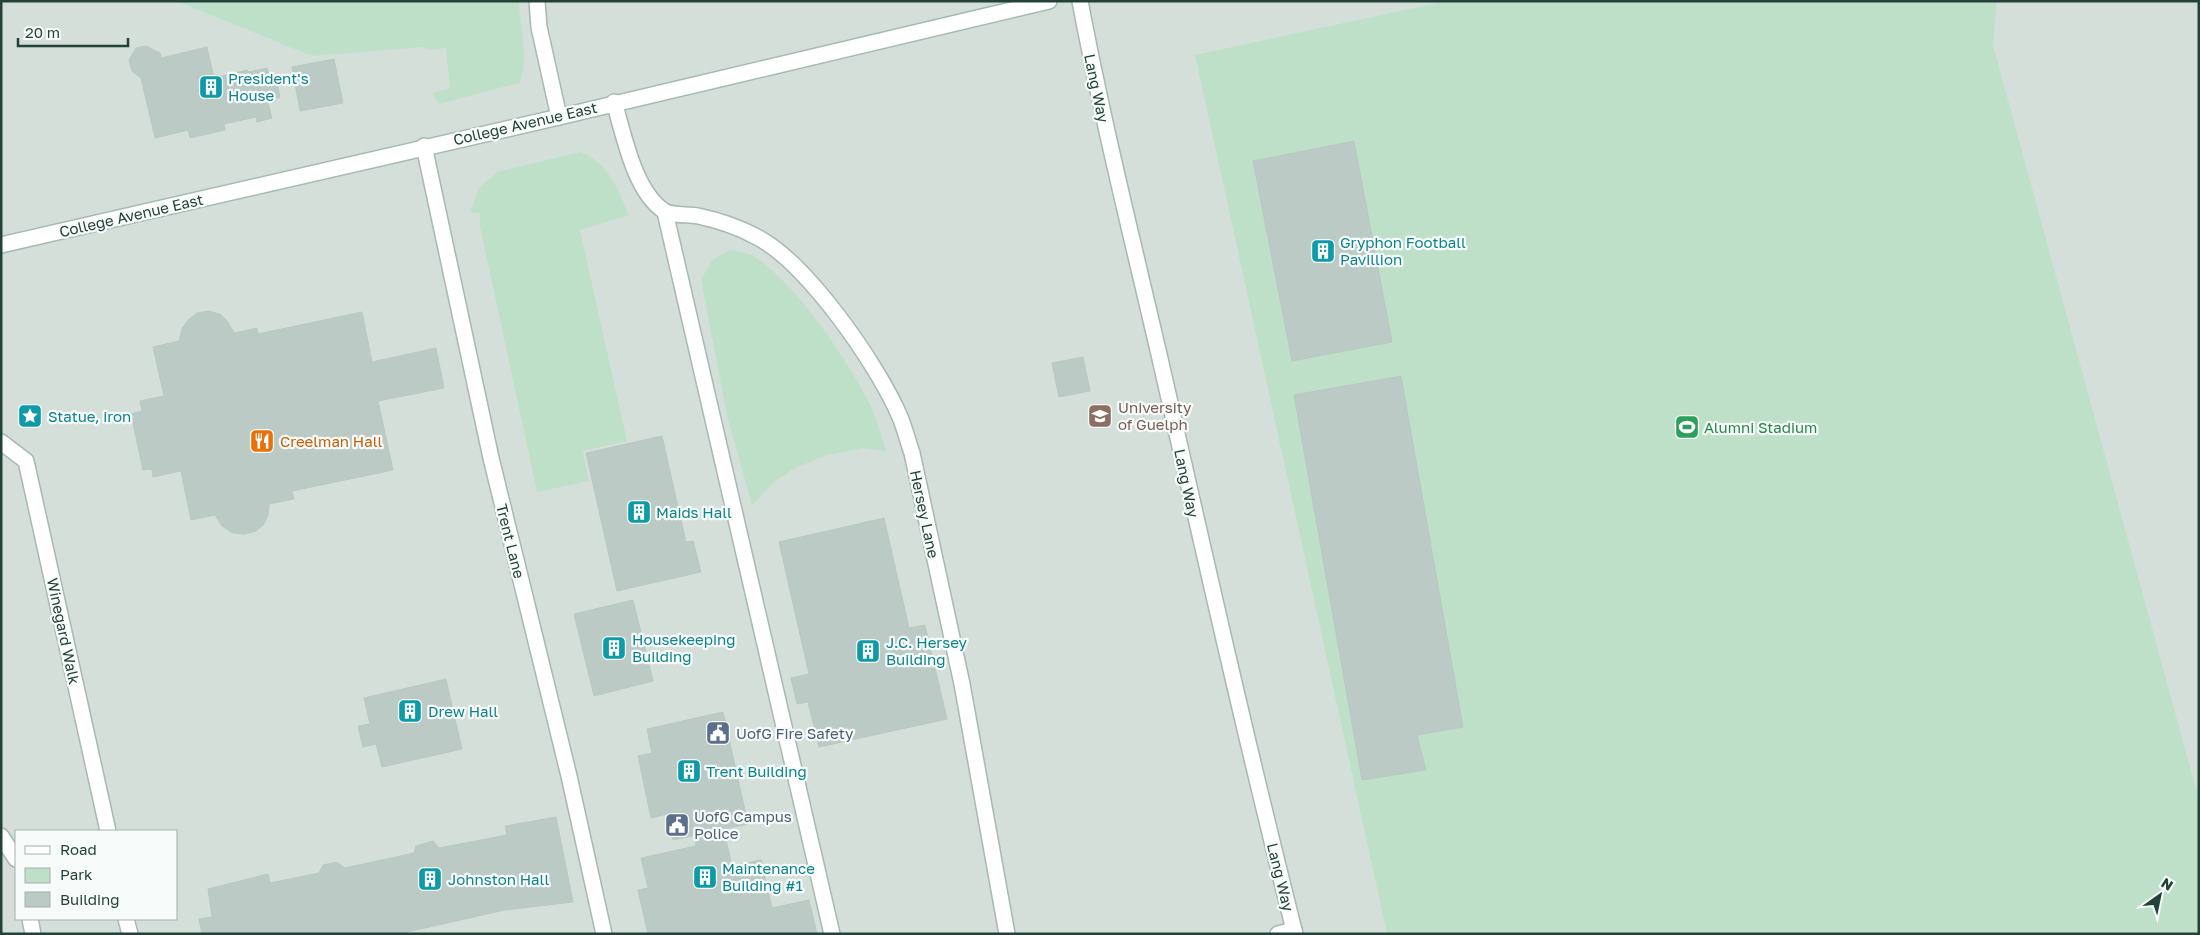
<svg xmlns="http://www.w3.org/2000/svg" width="2200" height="935" viewBox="0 0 2200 935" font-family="'Golos Text',sans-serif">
<rect width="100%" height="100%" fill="#e6efeb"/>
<path fill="#d4dfda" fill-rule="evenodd" d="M1,1H2199V934H1ZM16,831H176V919H16Z"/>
<path fill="#bfe0c8" d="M176,1H519C519,26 531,61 519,83L439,104L432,93L450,88L446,48L430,50L424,47L312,56Z
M1446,1H1997L1993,45L2199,800V934H1387L1195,55Z
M580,152C608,161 618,190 629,215L580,230L627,441L583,451L589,481L537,492L480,227V213L470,212L479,188L497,172Z
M730,250C739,252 751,253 758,259C801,290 845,357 870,404C877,418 881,435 886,451L863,448L827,455L795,468L775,481L752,505L727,416L701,280L712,260Z"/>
<path fill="#bbcac4" stroke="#b8c9c2" d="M146,46L160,53L161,58L207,47L214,78L247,70L249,72L267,68L269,75L275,74L280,97L274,99L275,102L268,103L272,118L257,122L256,117L224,124L225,130L190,138L188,130L155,138L141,78L132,71L129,60L136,48Z
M334,59L343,103L300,111L292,67Z
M1354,141L1392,342L1292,361L1253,161Z
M209,311L220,314L228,322L234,333L257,328L258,334L362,312L372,362L436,348L444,388L378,401L393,470L292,491L294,499L269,504L268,515L264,524L256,531L244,534L233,533L222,526L215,515L191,520L181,471L153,477L152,469L143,470L131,414L142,411L140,401L164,396L153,347L179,341L182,329L188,320L197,313Z
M1083,357L1090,391L1059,397L1052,363Z
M1401,376L1463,727L1417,735L1426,770L1362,780L1294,395Z
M662,436L686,542L693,541L701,572L617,591L586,453Z
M884,518L909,628L925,625L947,719L819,747L808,702L797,704L791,678L809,674L779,542Z
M633,600L653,681L594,696L574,614Z
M446,679L462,749L382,767L376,744L363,747L358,726L370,724L364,698Z
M723,712L748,824L673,840L667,814L651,818L638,756L652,753L647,729Z
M556,817L573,902L505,910L398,934H202L199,919L212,917L208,889L268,874L270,883L319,873L323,865L337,862L345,868L414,853L416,846L433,841L439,848L507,835L505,826Z
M724,831L732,866L761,860L772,908L809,900L817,934H648L638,890L648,888L641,858L696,846L695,838Z"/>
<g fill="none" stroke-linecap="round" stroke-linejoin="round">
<defs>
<path id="lane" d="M1278,934L1294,930"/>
<path id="street" d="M537,1L539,27L559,117
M1080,1C1103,123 1133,242 1161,363C1204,553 1247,744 1295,934
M614,102C624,135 634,191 664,211C672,216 688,214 698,216C717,220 738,227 755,236C806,261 878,365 900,417C905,429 908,442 912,453L962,684L1007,934
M424,146L491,458L569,776L604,934
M665,212L832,934
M1,442L26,461L108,831
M1,836L16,859
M30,919L33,934
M126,919L130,934"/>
<path id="secondary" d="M1,245L559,117L1049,1"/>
</defs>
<use href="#lane" stroke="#a8b8b2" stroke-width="18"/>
<use href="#street" stroke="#a8b8b2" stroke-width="18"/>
<use href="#secondary" stroke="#a4bbb3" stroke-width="18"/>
<use href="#lane" stroke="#fff" stroke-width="15"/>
<use href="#street" stroke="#fff" stroke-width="15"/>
<use href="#secondary" stroke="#fff" stroke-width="15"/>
</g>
<defs>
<symbol id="building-square" viewBox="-11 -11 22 22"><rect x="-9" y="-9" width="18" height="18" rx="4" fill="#0f9aa8" stroke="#f7fbf9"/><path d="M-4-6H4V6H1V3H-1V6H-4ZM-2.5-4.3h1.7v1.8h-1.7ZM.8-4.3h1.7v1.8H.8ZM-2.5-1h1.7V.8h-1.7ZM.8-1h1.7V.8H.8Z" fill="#fff"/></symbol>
<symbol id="sight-square" viewBox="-11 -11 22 22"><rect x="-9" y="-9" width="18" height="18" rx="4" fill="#0f9aa8" stroke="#f7fbf9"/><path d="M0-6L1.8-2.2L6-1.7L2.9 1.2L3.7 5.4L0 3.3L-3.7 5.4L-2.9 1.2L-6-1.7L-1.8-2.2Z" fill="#fff"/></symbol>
<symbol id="university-square" viewBox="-11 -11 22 22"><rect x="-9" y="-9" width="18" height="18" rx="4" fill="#8d6e63" stroke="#f7fbf9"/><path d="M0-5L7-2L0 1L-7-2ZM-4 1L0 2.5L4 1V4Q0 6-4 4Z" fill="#fff"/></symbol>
<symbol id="stadium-square" viewBox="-11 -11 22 22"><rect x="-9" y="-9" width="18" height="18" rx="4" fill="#2e9e5b" stroke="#f7fbf9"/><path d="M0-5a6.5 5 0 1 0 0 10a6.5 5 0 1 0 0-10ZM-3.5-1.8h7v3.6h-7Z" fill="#fff"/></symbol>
<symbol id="restaurant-square" viewBox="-11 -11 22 22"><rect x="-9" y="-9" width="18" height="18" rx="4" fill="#e8710a" stroke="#f7fbf9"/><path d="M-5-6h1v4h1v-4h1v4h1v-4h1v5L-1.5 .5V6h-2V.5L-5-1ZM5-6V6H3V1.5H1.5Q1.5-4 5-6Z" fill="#fff"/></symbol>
<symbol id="civic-square" viewBox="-11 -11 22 22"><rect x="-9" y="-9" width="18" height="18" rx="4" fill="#5c6f8a" stroke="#f7fbf9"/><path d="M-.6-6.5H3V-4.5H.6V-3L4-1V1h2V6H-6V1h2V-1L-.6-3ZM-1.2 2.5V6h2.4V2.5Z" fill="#fff"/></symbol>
</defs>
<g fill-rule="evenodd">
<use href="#building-square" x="197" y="73" width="28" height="28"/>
<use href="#building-square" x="1309" y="237" width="28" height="28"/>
<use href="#sight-square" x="16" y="402" width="28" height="28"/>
<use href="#university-square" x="1086" y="402" width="28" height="28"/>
<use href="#stadium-square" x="1673" y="413" width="28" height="28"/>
<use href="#restaurant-square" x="248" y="427" width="28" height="28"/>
<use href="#building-square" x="625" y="498" width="28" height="28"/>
<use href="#building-square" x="600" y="634" width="28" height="28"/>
<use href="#building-square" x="854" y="637" width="28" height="28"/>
<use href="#building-square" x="396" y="697" width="28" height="28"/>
<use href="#civic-square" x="704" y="719" width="28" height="28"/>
<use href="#building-square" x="675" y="757" width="28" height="28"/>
<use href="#civic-square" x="663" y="811" width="28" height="28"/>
<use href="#building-square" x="691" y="863" width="28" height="28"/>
<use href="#building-square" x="416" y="865" width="28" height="28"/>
</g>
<g text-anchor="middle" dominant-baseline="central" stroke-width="4.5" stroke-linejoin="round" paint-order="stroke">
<g font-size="15" fill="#0d838f" stroke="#f7fbf9" text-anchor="start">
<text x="228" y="78">President's<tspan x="228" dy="17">House</tspan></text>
<text x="1340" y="242">Gryphon Football<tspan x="1340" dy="17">Pavillion</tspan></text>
<text x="48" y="416">Statue, iron</text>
<text x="656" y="512">Maids Hall</text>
<text x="632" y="639">Housekeeping<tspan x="632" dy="17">Building</tspan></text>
<text x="886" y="642">J.C. Hersey<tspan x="886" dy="17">Building</tspan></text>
<text x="428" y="711">Drew Hall</text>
<text x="706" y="771">Trent Building</text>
<text x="722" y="868">Maintenance<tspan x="722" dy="17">Building #1</tspan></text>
<text x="448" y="879">Johnston Hall</text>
</g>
<g font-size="15" fill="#24423a" stroke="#f7fbf9">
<text transform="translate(1097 88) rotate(78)">Lang Way</text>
<text transform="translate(525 123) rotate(-13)">College Avenue East</text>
<text transform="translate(131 215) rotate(-13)">College Avenue East</text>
<text transform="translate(1187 483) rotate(78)">Lang Way</text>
<text transform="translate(925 514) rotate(78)">Hersey Lane</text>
<text transform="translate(511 541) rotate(76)">Trent Lane</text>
<text transform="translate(64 631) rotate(78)">Winegard Walk</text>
<text transform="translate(1281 877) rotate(76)">Lang Way</text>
</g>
<g font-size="15" fill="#785e54" stroke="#f7fbf9" text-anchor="start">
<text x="1118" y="407">University<tspan x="1118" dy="17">of Guelph</tspan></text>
</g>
<g font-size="15" fill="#27864d" stroke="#f7fbf9" text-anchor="start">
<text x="1704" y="427">Alumni Stadium</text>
</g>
<g font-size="15" fill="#c56008" stroke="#f7fbf9" text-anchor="start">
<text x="280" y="441">Creelman Hall</text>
</g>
<g font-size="15" fill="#4e5e75" stroke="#f7fbf9" text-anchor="start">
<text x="736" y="733">UofG Fire Safety</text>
<text x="694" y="816">UofG Campus<tspan x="694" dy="17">Police</tspan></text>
</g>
</g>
<rect width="2200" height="935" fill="none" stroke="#24423a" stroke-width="5"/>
<rect x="15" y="830" width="162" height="90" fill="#f7fbf9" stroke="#a3b1ad"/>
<rect x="25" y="846" width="25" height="8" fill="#ffffff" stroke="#a3b1ad"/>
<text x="60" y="855" font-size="15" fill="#24423a">Road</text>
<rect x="25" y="868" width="25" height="15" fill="#bfe0c8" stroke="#a3b1ad"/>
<text x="60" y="880" font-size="15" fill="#24423a">Park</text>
<rect x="25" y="892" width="25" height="15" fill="#bbcac4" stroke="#a3b1ad"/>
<text x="60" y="905" font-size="15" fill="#24423a">Building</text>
<g transform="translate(2160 895) rotate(33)" stroke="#f7fbf9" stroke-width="4" paint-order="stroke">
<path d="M0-4L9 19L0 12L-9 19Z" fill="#24423a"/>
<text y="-8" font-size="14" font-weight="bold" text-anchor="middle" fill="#24423a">N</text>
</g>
<path d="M18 38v8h110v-8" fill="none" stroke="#24423a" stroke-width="2.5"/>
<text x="25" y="38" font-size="15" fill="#24423a" stroke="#f7fbf9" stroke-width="4" paint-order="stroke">20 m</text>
</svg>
